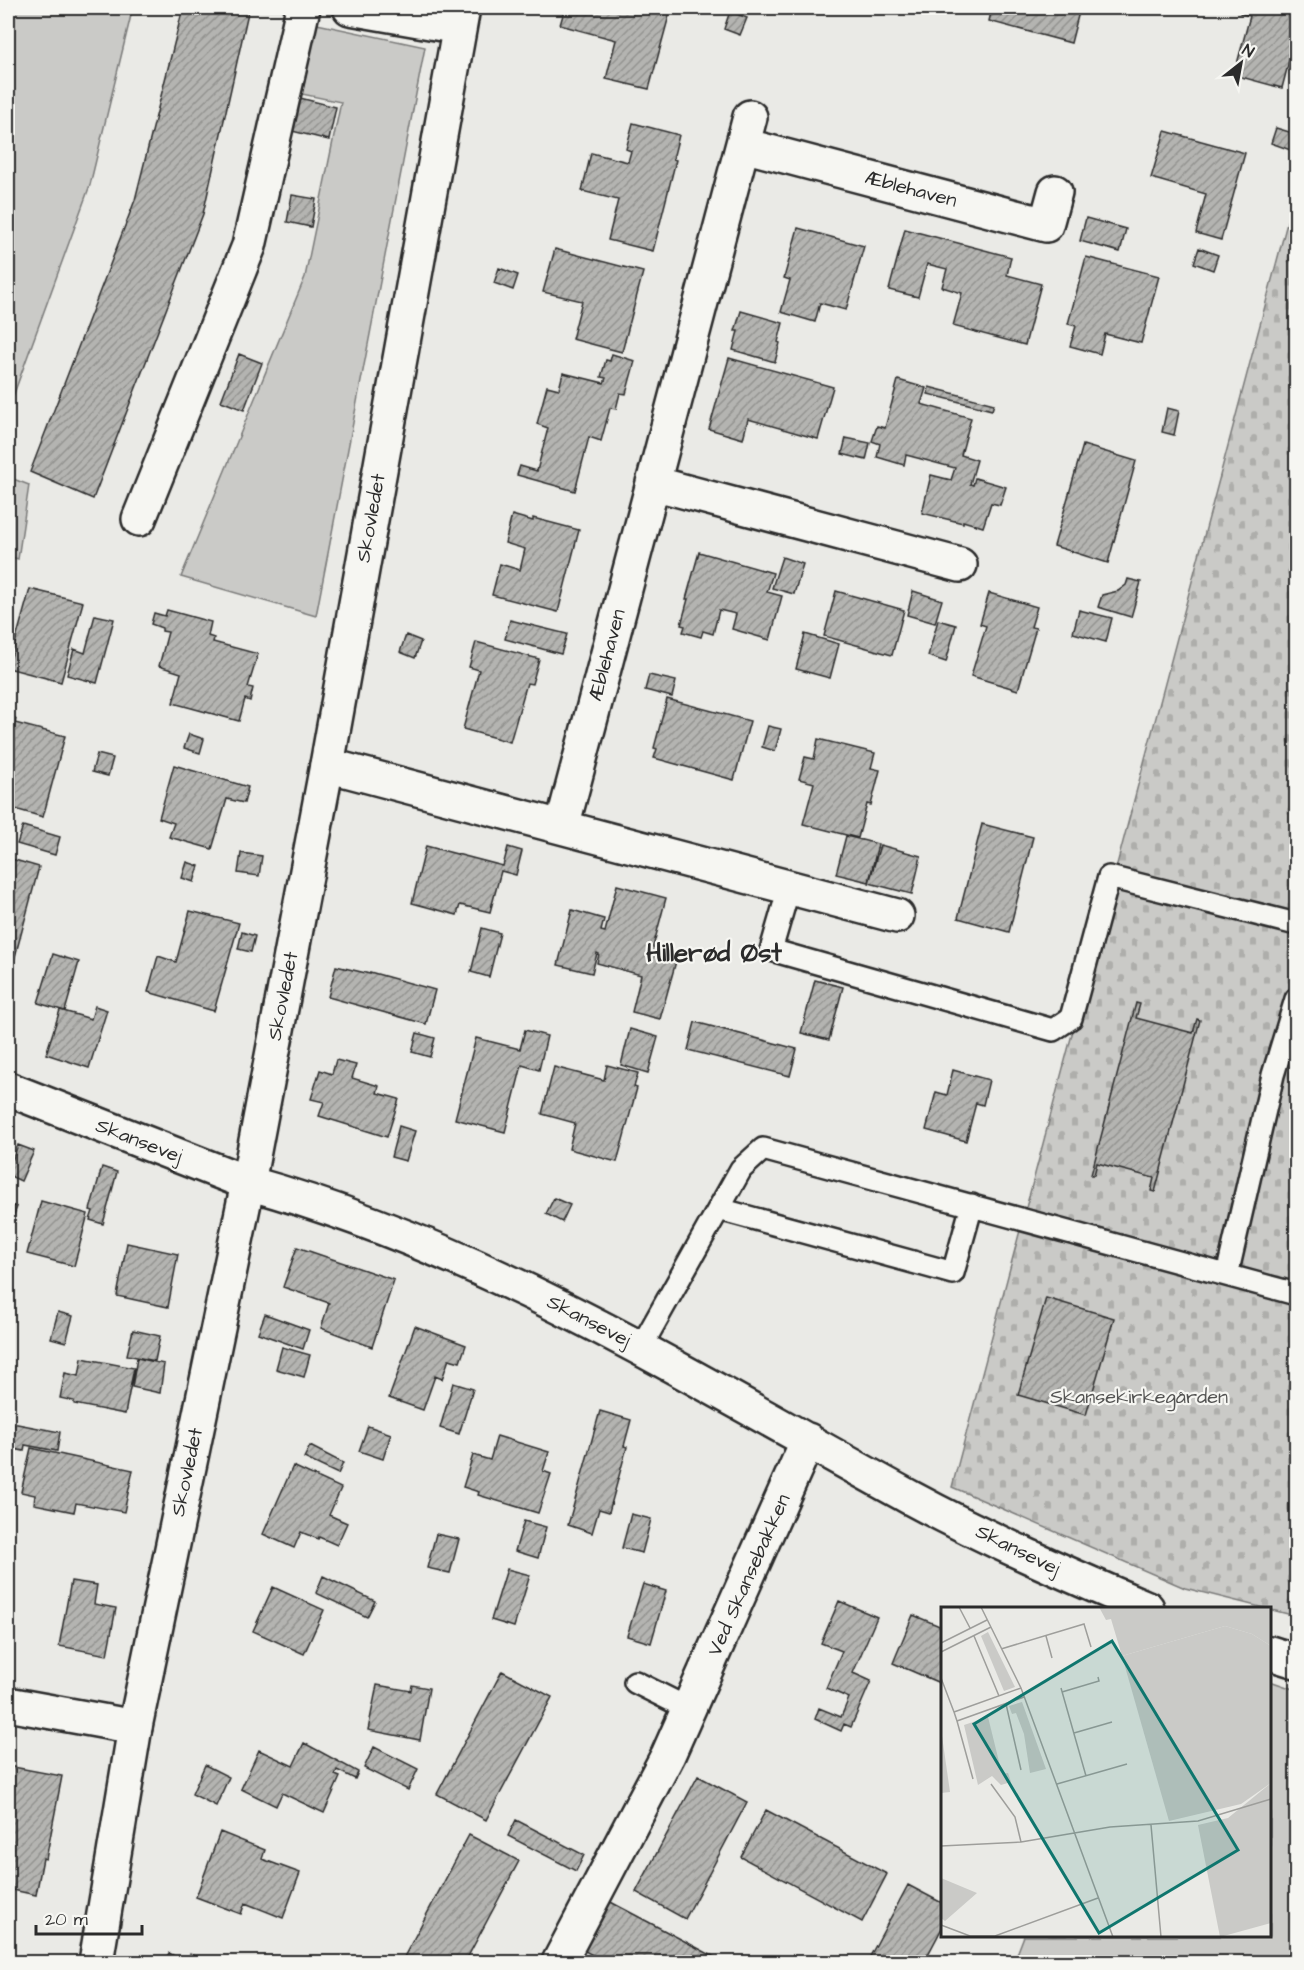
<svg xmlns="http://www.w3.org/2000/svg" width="1304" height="1970" viewBox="0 0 1304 1970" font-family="'Architects Daughter',sans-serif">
<defs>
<pattern id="cemetery-stones" width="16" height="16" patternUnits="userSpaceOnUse" patternTransform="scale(1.5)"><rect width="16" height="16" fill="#cacac7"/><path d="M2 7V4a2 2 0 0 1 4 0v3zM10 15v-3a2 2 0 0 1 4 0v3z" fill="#aeaeab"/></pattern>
<pattern id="building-hatch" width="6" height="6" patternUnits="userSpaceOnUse" patternTransform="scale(1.5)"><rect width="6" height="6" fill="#b4b4b1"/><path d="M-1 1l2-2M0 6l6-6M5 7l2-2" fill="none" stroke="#939390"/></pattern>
</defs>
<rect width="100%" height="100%" fill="#eaeae6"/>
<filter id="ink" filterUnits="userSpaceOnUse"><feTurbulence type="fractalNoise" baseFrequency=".0167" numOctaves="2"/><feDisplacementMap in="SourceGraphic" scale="12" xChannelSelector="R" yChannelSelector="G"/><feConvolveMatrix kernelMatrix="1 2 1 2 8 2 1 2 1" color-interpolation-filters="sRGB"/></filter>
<g filter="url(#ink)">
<path fill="#cacac7" stroke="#7a7a79" stroke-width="1.5" d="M8,8H115L132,11L90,185L8,410Z
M317,24L425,47L316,616L181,577L305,277L341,102L302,94Z
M8,477L29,485L18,559L8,556Z
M1270,1681L1296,1690V1962H1014L1024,1936H1270Z"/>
<path fill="url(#cemetery-stones)" stroke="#7a7a79" stroke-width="1.5" d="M1296,189V1616L1185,1588L952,1487Z"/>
<path fill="url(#building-hatch)" stroke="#2b2b2b" stroke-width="1.5" d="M183,8H249L203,214L93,499L30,472L135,200Z
M565,8H655L670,12L649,89L606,79L616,40L560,25Z
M992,8H1080L1071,43L989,21Z
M1242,8H1296V34L1282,88L1234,75L1250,16L1240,13Z
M730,11L747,18L740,35L724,29Z
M300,98L336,107L329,140L292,131Z
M633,123L679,135L673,159L676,160L653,251L608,240L618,200L582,191L591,153L628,162L631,151L626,149Z
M1276,128L1296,134V152L1271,143Z
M1165,131L1245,153L1221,240L1196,233L1206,194L1151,178Z
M292,195L316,199L311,227L287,222Z
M1086,218L1126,229L1120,252L1080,241Z
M798,228L864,246L846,310L820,303L815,322L781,312L790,280L784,278Z
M905,229L1011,257L1007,275L1041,284L1025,345L953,326L962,293L942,287L947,269L927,264L918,297L889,290Z
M1199,248L1218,255L1213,270L1194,263Z
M555,249L643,272L622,352L572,339L582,301L543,292Z
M1086,257L1159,276L1141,343L1105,334L1100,354L1070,346L1076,326L1068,324Z
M499,268L518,275L513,290L494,283Z
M741,311L783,323L778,342L780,343L775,362L733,350L738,331H735Z
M239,354L262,363L244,410L221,401Z
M612,354L635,361L626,394L620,393L616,409L610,408L601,441L589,437L575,491L517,475L520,466L537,471L548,428L537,424L547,386L559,389L563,373L604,383L606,378L601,377L606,360L610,361Z
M729,358L833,387L818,439L748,419L743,439L709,429Z
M898,380L926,388L921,404L971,418L961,455L977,460L970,484L973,485L975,478L1006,487L1000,505L991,503L983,527L963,521V523L922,513L931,475L951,480L955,468L906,455L904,465L877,457L880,444L872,441L877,426L885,428Z
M929,387L994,404L992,410L928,394Z
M1167,408L1179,411L1174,435L1162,432Z
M846,438L870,443L866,460L842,454Z
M1083,445L1136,461L1108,563L1054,546Z
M512,515L533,521V518L579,530L558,612L492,595L500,564L520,570L525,549L505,543Z
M699,552L773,573L767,592L782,596L770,640L732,629L736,614L719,610L713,634L703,631L701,637L683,632L685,626L681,625L688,599H686Z
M782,557L803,564L794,594L772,588Z
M1128,579L1141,582L1131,617L1098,607L1102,595L1118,591L1126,585Z
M30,589L83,602L61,682L8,668Z
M836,591L904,610L892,655L824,636Z
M913,591L942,600L935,623L907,615Z
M989,593L1037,607L1031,627L1036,628L1018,690L971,676L986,626L980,624Z
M167,610L211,622L208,636L214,638L213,642L258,654L248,687L253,688L250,701L245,699L239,721L173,703L181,673L159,666L168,632L162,631V628L151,624L154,613L165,616Z
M1079,610L1112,618L1106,642L1073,633Z
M95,615L114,619L97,683L67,675L74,649L85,653Z
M510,620L567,634L561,654L505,639Z
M938,620L956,625L946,662L928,656Z
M805,634L839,644L830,678L796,669Z
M406,635L421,641L415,658L400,652Z
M476,642L539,659L532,684L527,683L510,742L463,729L479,670L469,667Z
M649,675L676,681L672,697L645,690Z
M667,699L750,721L734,780L654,758L657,749L654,748Z
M8,717L16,719L15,723L65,736L43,817L8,807Z
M768,726L781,729L775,751L762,747Z
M189,734L204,739L200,753L184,748Z
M818,739L875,753L871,768L880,770L871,805L867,804L858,838L803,824L814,783L799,779L805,757L814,759Z
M97,754L113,758L108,776L92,772Z
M174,765L248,787L244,803L227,799L212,849L169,837L174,823L159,818Z
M982,824L1033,837L1009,932L958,918Z
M23,826L60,837L55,855L17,844Z
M846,836L878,844L869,882L836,874Z
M880,845L921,856L912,894L869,883Z
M426,846L503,866L508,847L522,851L516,875L501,871L490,912L460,905L457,915L412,903Z
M241,853L262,856L259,876L238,873Z
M8,858L39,867L12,968L8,967Z
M187,862L199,866L194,882L182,878Z
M617,885L666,898L653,947L678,954L660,1019L632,1012L641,975L597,963L599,954L597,953L592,973L558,965L572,910L604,919L601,931L605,932Z
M190,911L239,923L214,1011L148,992L158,956L176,962Z
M482,928L500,933L489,977L471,972Z
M242,932L255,936L251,952L238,949Z
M53,954L79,962L65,1011L38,1003Z
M336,966L370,974V972L435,990L426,1024L328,997Z
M815,980L843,987L829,1040L801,1033Z
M1136,1003L1140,1004L1136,1018L1193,1033L1197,1019L1200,1020L1155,1192L1151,1191L1154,1178L1097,1163L1094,1175H1091Z
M95,1006L107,1010L89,1068L46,1054L60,1010L91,1019Z
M695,1022L797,1049L790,1076L688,1050Z
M630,1029L658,1037L648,1073L621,1065Z
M525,1030L547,1036L539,1070L522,1065L505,1132L455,1119L476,1038L520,1049Z
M417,1033L435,1038L430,1057L412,1052Z
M336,1060L356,1065L352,1078L379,1086L377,1093L399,1099L387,1137L319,1116L324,1102L311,1099L320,1070L332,1074Z
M607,1065L638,1073L634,1087L637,1088L617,1162L569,1149L575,1123L542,1114L554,1067L604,1080Z
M953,1070L989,1080L983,1105L976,1103L966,1141L926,1130L936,1092L947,1095Z
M399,1126L415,1131L406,1161L391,1157Z
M18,1145L34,1151L21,1181L8,1175V1171Z
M102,1167L117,1172L103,1224L90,1220L93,1211L90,1210Z
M554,1198L570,1205L562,1222L546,1214Z
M41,1201L88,1214L74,1266L27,1254Z
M8,1204L17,1207L8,1230Z
M127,1243L178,1254L168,1307L117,1296Z
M297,1247L394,1280L372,1347L321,1328L329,1303L283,1287Z
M1046,1298L1114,1318L1086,1415L1018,1395Z
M58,1312L73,1316L66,1342L51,1338Z
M265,1314L309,1330L303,1349L258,1333Z
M415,1326L466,1345L460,1362L449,1359L442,1379L435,1376L423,1410L389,1398Z
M133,1330L160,1336L155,1361L127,1355Z
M282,1347L310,1355L304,1377L276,1369Z
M82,1358L134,1368L125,1414L74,1404V1401L60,1398L65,1373L79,1376Z
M137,1358L164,1364L160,1393L132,1387Z
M453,1383L473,1389L459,1434L440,1428Z
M600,1411L631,1420L624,1446L627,1447L609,1512L599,1509L592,1533L568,1525Z
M12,1423L60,1432L57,1451L25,1445L24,1451L8,1448Z
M368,1426L391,1434L383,1459L359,1451Z
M497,1436L549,1452L543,1471L551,1474L538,1513L478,1495L479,1492L463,1487L473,1455L490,1460Z
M310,1446L343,1463L338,1474L304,1458Z
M31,1448L133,1470L124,1512L76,1503L74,1512L34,1504L35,1495L21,1492Z
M293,1466L341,1488L329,1515L347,1523L337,1545L319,1537L318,1539L301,1532L294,1548L263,1534Z
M631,1514L651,1519L642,1553L622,1548Z
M524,1521L546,1527L538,1558L515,1551Z
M436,1534L459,1539L450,1573L427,1568Z
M507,1569L530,1575L514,1627L491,1620Z
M323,1576L375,1601L367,1617L316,1593Z
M71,1581L97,1585L94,1604L116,1608L107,1655L59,1646Z
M643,1584L666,1591L651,1643L627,1636Z
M273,1587L324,1610L304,1654L253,1631Z
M839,1601L877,1617L853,1673L871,1681L851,1727L844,1724L841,1731L815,1719L819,1708L841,1717L849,1698L826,1688L842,1651L821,1643Z
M913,1615L942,1627V1684L893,1663Z
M502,1671L552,1697L486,1820L437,1794Z
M377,1685L411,1691L412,1685L429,1688L420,1740L368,1730Z
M304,1743L358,1772L355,1779L337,1770L335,1775L340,1777L324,1813L282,1793L276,1806L241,1789L259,1750L293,1766Z
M374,1747L418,1769L408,1790L364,1768Z
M205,1765L229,1777L216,1806L192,1794Z
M8,1766L62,1776L46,1859L43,1858L36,1895L8,1889Z
M698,1776L747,1802L685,1919L636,1892Z
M766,1810L887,1874L862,1922L741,1857Z
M516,1820L584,1855L576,1871L508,1836Z
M220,1832L265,1850L262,1859L300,1873L283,1918L245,1903L241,1914L196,1897Z
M469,1835L519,1861L465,1962H410L403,1959Z
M908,1885L942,1903V1928L924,1962H867Z
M603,1898L724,1962H606L577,1947Z
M169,1953L185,1962L190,1954L205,1961L204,1962H164Z"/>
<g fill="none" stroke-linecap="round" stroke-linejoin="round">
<defs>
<path id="lane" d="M789,888L771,950L1053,1030L1071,1018L1109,877L1296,924
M719,1209L953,1273L972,1205
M1227,1275L1273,1075L1296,999
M641,1347L741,1169L763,1149L1296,1294
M635,1682L689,1709"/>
<path id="street" d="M350,8L459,27
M743,145L1046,225L1055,192
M653,483L960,565
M139,519L249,246L303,8
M327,765L897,916
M562,827L750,117
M248,1183C489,1250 694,1380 911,1498C987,1539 1067,1574 1147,1608
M1270,1653L1296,1661
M8,1704L135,1727
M559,1962L668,1755L808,1440"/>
<path id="secondary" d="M8,1089L248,1183
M96,1962L135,1727L248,1183L327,765L463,8"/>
</defs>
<use href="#lane" stroke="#2b2b2b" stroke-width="26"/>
<use href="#street" stroke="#2b2b2b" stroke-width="38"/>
<use href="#secondary" stroke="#2b2b2b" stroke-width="38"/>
<use href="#lane" stroke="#f6f6f2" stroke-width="21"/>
<use href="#street" stroke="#f6f6f2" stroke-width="33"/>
<use href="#secondary" stroke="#f6f6f2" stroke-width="33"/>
</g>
</g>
<g text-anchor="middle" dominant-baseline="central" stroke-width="4.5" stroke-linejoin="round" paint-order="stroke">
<g font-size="20" fill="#2b2b2b" stroke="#f6f6f2">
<text transform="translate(911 189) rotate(15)">Æblehaven</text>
<text transform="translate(371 518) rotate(-80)">Skovledet</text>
<text transform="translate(607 655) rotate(-75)">Æblehaven</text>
<text transform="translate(283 996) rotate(-79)">Skovledet</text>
<text transform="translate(139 1141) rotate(21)">Skansevej</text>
<text transform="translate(589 1321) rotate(27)">Skansevej</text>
<text transform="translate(187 1472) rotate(-78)">Skovledet</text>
<text transform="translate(1018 1550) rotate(26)">Skansevej</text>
<text transform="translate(749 1575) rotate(-66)">Ved Skansebakken</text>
</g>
<g font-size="20" fill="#535352" stroke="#f6f6f2">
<text x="1139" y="1397">Skansekirkegården</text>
</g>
<g font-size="26" font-weight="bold" fill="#2b2b2b" stroke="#f6f6f2">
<text x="714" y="953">Hillerød Øst</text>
</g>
</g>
<g transform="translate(941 1607)">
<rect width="330" height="330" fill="#eaeae6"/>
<path d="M158,0H330V39L311,27L284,19L181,49L170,12L165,13ZM47,25L74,80L63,84L40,29ZM81,95L105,162L89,166L83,127L75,106L71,107L68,99ZM47,110L61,167L67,166L70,175L60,178L51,169L37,178L23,118ZM0,122L9,185L0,186ZM330,176V316L279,330L257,218L287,211ZM0,271L36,286L4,314L0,311Z" fill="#cacac7"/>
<path d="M284,19L311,27L330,39V176L300,197L228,214L181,49Z" fill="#cacac7"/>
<path fill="none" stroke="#9e9e9b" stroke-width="1.5" d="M18,0L29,21M40,0L80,81L172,330M33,29L58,89M105,29L111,51M0,36L46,13M60,42L143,17L150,40M0,45L50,20M0,71L13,105M80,81L13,105L16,114L83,90M120,81L145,169M121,85L158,74L157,70M65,97L80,163M16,114L32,172M133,126L171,115M50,177L74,210L80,235M116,177L186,157M210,218L220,330M0,239L80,235L169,220L257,214L330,192M0,318L29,329H54L157,291"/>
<path fill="#0f766e" fill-opacity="0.15" stroke="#0f766e" stroke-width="3" d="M171,34L297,243L158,326L33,117Z"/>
<rect width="330" height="330" fill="none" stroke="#2b2b2b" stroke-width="3"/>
</g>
<rect width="1304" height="1970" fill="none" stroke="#f6f6f2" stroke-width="30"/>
<rect x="15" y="15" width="1274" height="1940" fill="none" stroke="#2b2b2b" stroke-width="2" filter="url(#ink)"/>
<g transform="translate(1241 63) rotate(31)" stroke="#f6f6f2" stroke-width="4.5" paint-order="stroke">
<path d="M0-4.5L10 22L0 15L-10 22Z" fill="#2b2b2b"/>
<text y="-9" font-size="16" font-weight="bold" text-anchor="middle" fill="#2b2b2b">N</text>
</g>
<path d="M36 1925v9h106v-9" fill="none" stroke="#2b2b2b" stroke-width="3"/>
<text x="45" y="1925" font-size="18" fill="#2b2b2b" stroke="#f6f6f2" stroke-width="4.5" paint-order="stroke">20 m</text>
</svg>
